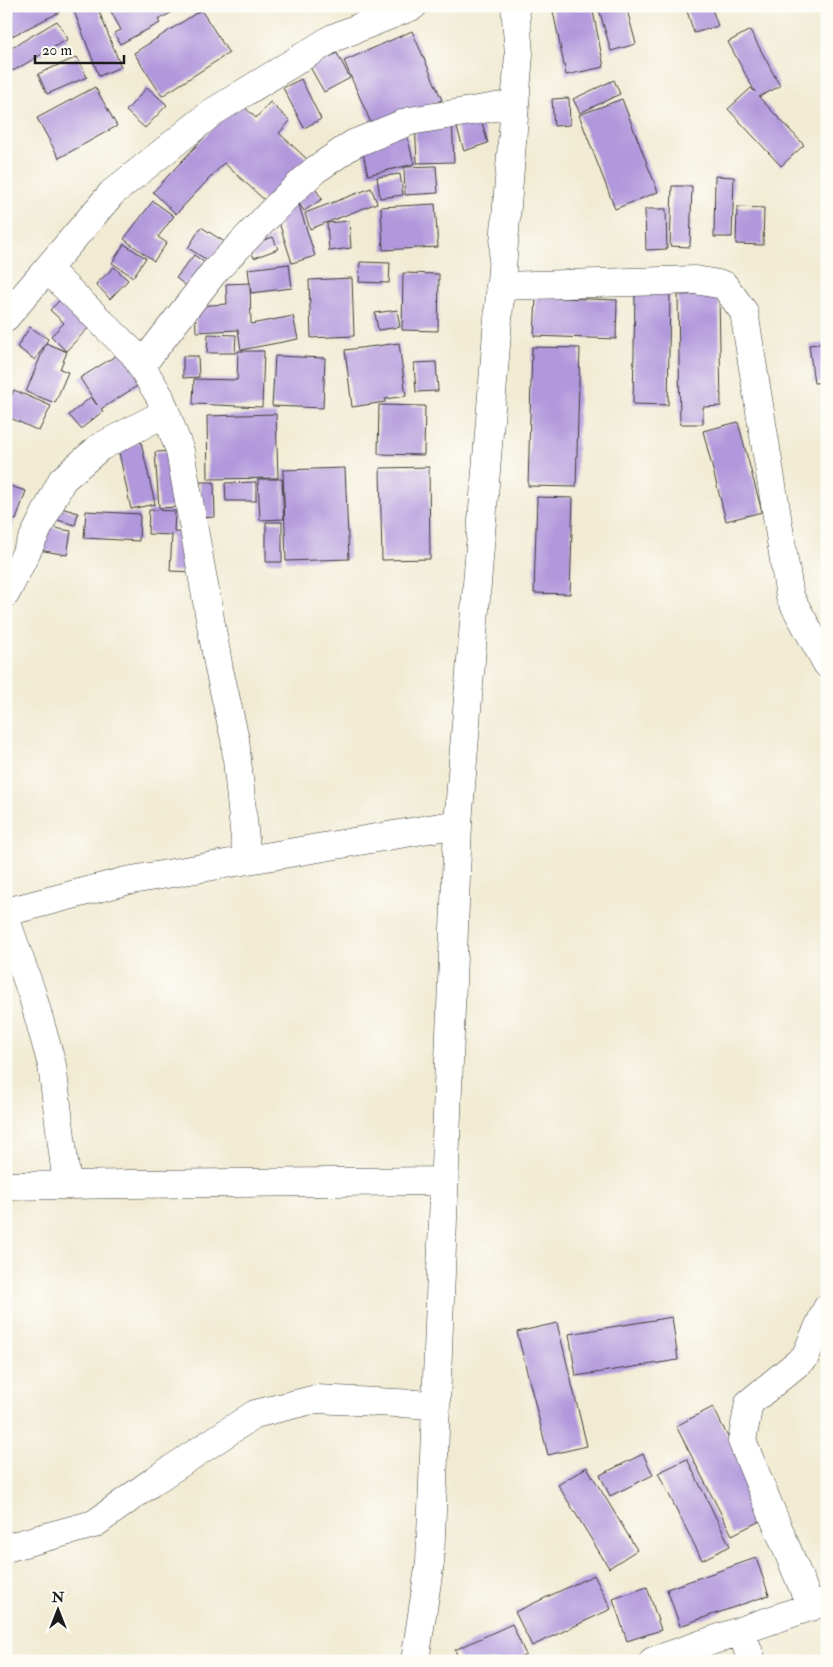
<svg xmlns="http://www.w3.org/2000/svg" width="833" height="1667" viewBox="0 0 833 1667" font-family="'IM FELL Double Pica',serif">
<rect width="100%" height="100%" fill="#fdfcf7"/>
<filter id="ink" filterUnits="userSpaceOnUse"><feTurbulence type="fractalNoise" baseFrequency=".02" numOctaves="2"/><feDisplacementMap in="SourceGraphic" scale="10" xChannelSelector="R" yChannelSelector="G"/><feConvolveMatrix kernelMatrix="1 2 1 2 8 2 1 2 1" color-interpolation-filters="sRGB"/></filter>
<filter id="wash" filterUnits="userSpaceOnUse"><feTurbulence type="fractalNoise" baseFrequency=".0096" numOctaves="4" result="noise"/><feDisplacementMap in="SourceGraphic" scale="20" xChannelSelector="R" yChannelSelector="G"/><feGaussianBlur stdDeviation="1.12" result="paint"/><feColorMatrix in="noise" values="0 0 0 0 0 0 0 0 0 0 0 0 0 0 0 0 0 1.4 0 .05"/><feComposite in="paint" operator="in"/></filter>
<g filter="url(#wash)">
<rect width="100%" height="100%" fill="#f1ebd3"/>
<g id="blocks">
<path fill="#b197db" d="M6,6H57L60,12L12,36L6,24Z
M72,6H97L121,67L99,76Z
M108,6H183L158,20L160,23L120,44L114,33L121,30Z
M552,6H592L604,67L566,75Z
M598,6H640L627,10L636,44L611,51Z
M692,6H711L718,26L694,33L686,8Z
M201,10L229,53L162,96L134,53Z
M57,21L68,39L13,71L6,59V51Z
M750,30L780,86L759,97L804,145L781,166L728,109L751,88L755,92L728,42Z
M412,31L442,100L374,130L344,61Z
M337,53L350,78L324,92L310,67Z
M77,57L87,77L47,94L38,74Z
M301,79L321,119L304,128L283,88Z
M614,80L620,94L580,113L573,99Z
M95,87L117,126L59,158L37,118Z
M147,87L167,105L145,128L126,111Z
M569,98L570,125L554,126L552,99Z
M622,99L658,192L615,209L579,115Z
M238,101L256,118L270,102L290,121L279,133L310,162L270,205L224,163L176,214L153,192Z
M478,110L488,143L464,151L454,118Z
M452,119L454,162L417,163L415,121Z
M405,128L414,164L368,175L360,140Z
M436,166L438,193L405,195L404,167Z
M400,174L403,195L380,198L377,177Z
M715,176L734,177L732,237H714Z
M308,178L322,199L304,211L298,202L315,256L292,263L274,207Z
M672,186H692L690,247L670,246Z
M371,188L377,203L310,229L305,213Z
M153,201L174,216L158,237L167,243L154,261L124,239Z
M435,204L438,247L383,250L381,207Z
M737,207L764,208L763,245L736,244Z
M645,209H666L667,249L646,250Z
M349,221L351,248L329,251L327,223Z
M201,227L228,244L215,265L188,248Z
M273,237L278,249L254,258L249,245Z
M124,244L146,258L133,277L112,263Z
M194,255L212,268L194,292L176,278Z
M360,262L390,263L389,283L359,282Z
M289,264L292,288L251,293L248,269Z
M114,267L128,280L110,299L96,284Z
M403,273L439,274L438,331L402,330Z
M352,278L354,336L311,338L309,280Z
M250,283L251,324L293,316L298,339L241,350L238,330L196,332L195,306L227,304L226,284Z
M72,288L101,315L66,351L51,336L64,323L50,310Z
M635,294H670L668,405L633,404Z
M719,294L721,406L703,407V424H680L678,295Z
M536,297L617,300L616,339L534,336Z
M397,310L400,327L378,330L375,313Z
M30,327L48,339L46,343L67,352L60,369L68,372L55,403L26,392L46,343L35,360L17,347Z
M208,334L236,335L235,353H207Z
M399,343L406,396L385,399V402L352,407L345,350Z
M827,343V382L814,383L809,345Z
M532,347L580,348L576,487L528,486Z
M125,350L145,381L101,409L103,411L81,429L69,415L91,397L97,405L80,378Z
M238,351H264L262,407L193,404L194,379L237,380Z
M183,356H198L199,377L183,378Z
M275,356L325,358L323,408L272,406Z
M436,362L438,391L416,392L414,363Z
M14,390L51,406L39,431L6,416V407Z
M379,405L425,406L424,455L378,454Z
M276,414L278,478L208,479L207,416Z
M738,422L762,512L726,521L703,431Z
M141,442L155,504L131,509L118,448Z
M176,451L180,507L159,508L155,452Z
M429,467L430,559L382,560L380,468Z
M345,468L349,559L286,561L283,470Z
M258,479H282L284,519L260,520Z
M200,482H214L215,517L201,518Z
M256,482V501H226L225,483Z
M7,485L26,491L16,520L6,516Z
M537,497L573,498L570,594L534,593Z
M58,507L78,513L75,525L54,519Z
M149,510L175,511L174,532L197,533L195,572L170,571L172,535L148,534Z
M86,511L140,514L139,541L84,538Z
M6,519L14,520L10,538L6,537Z
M266,522H282V562H266Z
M44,526L71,531L67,555L39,550Z
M672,1317L678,1360L576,1376L569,1334Z
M557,1323L587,1446L548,1455L517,1332Z
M713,1407L768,1517L732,1535L676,1426Z
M643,1454L653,1475L610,1496L600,1475Z
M687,1459L730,1546L702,1560L658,1473Z
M587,1467L637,1550L609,1568L558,1485Z
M756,1558L769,1595L680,1626L667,1589Z
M594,1575L611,1609L532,1646L515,1612Z
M647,1587L661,1630L627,1641L613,1599Z
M512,1624L526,1655L513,1661H460L455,1650Z"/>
</g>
</g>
<g filter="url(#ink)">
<use href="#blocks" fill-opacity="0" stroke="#3c3b37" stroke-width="1"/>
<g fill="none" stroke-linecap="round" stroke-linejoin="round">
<defs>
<path id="minor" d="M47,269L134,354L160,397L180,451L219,669L235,739L247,860
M500,286L695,280L724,285L744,312L790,597L827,664
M6,317L112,193L213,112L333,38L413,6
M141,366L214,272L286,197L315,170L353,144L410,121L514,104
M6,593L62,480L100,447L165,413
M6,912L126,881L458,824
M6,920L32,994L52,1065L67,1185
M6,1186L128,1184L444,1181
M6,1548L94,1524L155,1480L255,1414L316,1399L436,1405
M811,1607L742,1441L749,1403L805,1357L827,1308
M741,1631L752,1661
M415,1661L430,1562L458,824L519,54L515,6
M653,1661L827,1601"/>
</defs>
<use href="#minor" stroke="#3c3b37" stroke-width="29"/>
<use href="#minor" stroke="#fff" stroke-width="28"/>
</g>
</g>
<rect width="833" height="1667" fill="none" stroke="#fdfcf7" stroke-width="25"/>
<g transform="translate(58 1610)" stroke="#fdfcf7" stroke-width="4" paint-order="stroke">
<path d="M0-4L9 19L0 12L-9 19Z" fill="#1c1c1c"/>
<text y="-8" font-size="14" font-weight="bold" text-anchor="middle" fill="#1c1c1c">N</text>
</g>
<path d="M35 55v8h89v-8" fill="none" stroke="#1c1c1c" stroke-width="2.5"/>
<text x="42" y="55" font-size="15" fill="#1c1c1c" stroke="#fdfcf7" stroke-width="4" paint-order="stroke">20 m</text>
</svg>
